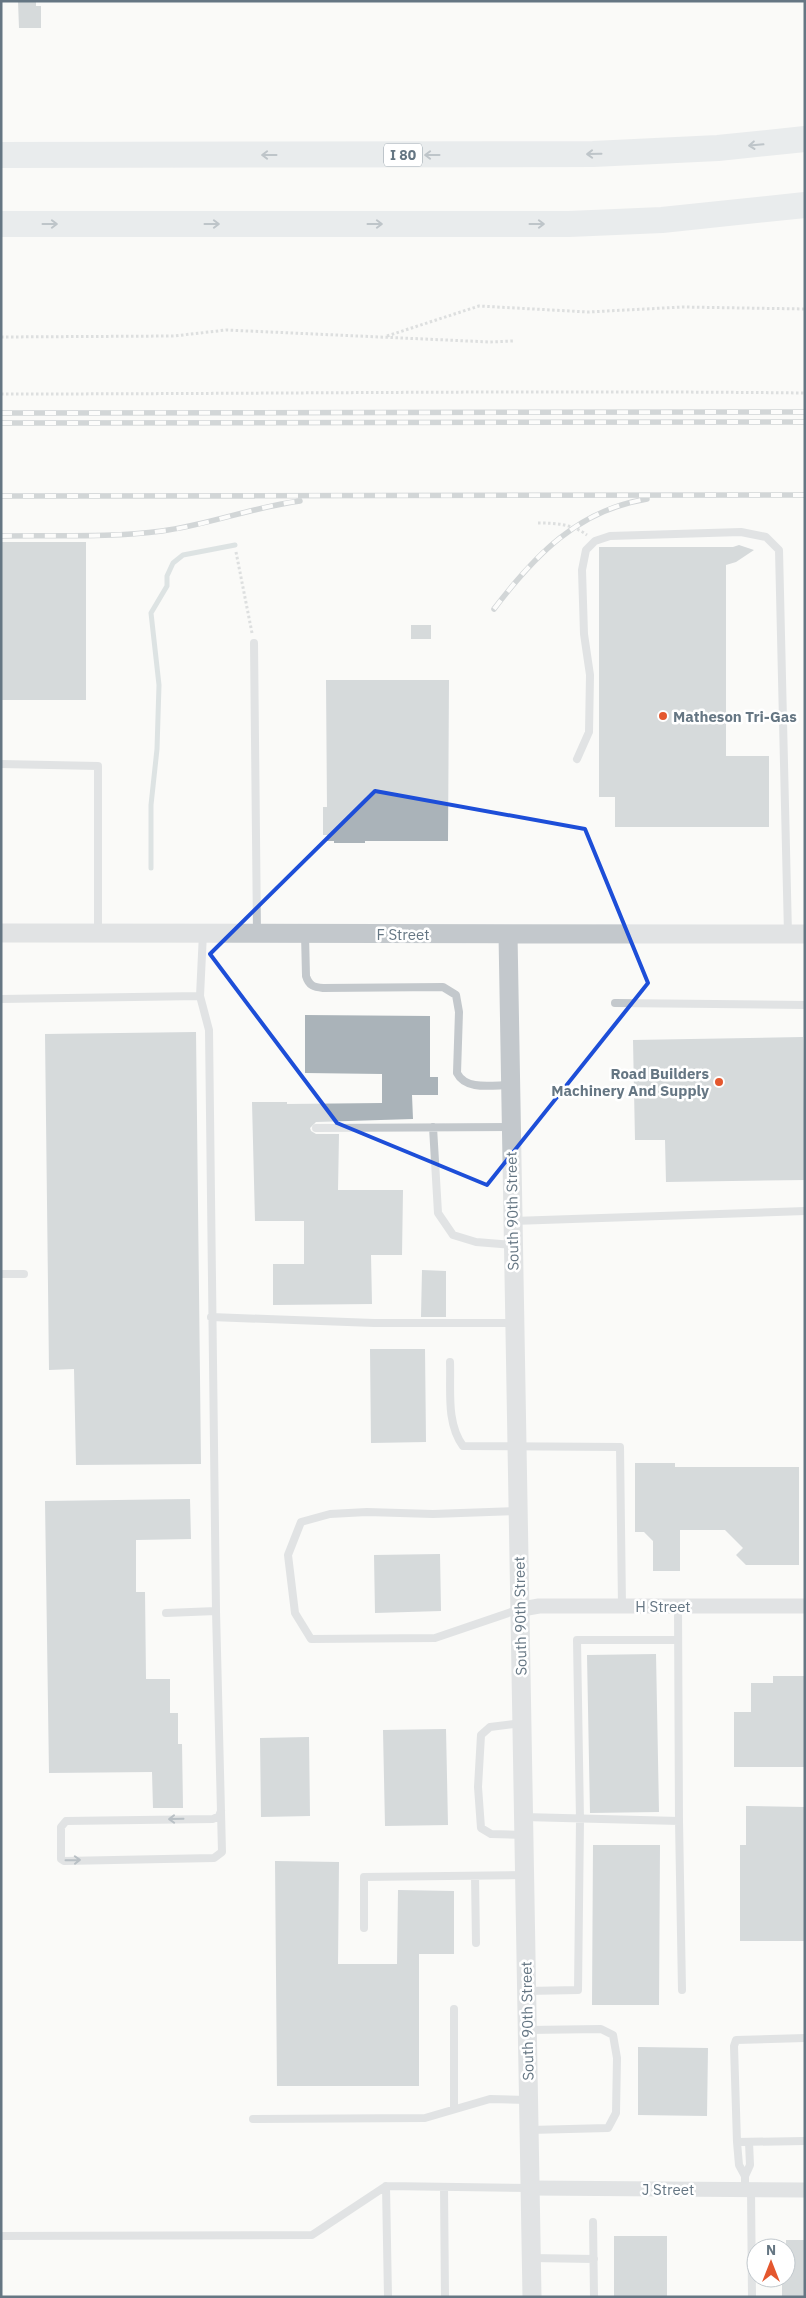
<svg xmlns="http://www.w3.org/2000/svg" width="806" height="2298" viewBox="0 0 806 2298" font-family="'IBM Plex Sans',sans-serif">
<rect width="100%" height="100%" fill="#fafaf8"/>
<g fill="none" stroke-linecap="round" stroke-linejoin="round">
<path stroke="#bbc7cb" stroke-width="5" d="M151,868V805L157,749L159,685L151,613L167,586V576L173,563L183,555L235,545"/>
</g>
<path fill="#aab3b9" d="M18,1H36V6H41V28H19Z
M1,542H86V700H1Z
M739,545L754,550L736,562L726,565V756H769V827H615V797H599V547H733Z
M411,625H431V639H411Z
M326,680H449L448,841H365V843H334V841H327V835H323V807H327Z
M305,1015L430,1016V1077H438V1095H412L413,1119L316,1122L310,1128L311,1131L316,1134H339L338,1190H403L402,1255H371L372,1304L273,1305V1264H304V1221H255L252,1102H287V1104L382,1103V1074L305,1073Z
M196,1032L201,1464L76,1465L74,1369L49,1370L45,1034Z
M803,1037L805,1180L666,1182L665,1140H635L633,1040Z
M422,1270L446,1271V1317H421Z
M370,1349H425L426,1442L371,1443Z
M635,1463H675V1467H799V1565H746L736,1555L743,1548L725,1530H680V1571H653V1541L644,1532H635Z
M190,1499L191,1539L136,1540V1592H145L146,1679H170V1713H178V1744H182L183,1808H153L152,1772L49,1773L45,1501Z
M440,1554L441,1611L375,1613L374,1555Z
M656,1654L659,1812L590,1813L587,1655Z
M773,1676H805V1767H734V1712H751V1683H773Z
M446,1729L448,1825L385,1826L383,1730Z
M309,1737L310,1816L261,1817L260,1738Z
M746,1806L805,1807V1941H740V1845H746Z
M593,1845H660L659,2005H592Z
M275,1861L339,1862L338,1964H397L398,1890L454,1891V1954H419V2086H277Z
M638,2047L708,2048L707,2116L638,2115Z
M614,2236H667V2297H614Z
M786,2240H805V2297H782V2278H786Z"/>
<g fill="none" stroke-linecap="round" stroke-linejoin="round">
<path stroke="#bbbfc2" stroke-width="3" stroke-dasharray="2.5 2.5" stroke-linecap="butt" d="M387,336L479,306L588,312L683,307L805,309
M1,337L174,336L226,330L490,342L513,341
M1,394C269,394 537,390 805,393
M538,523C556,523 572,524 587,535
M236,552L252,633"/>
<path stroke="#c3c8cc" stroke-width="8" d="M254,643L257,933
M577,759L589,732L590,675L584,634L582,570L586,550L595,541L610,536L741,532L766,537L779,550L788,934
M1,764L98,766V933
M305,934L306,976C309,986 314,987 323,988L443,987L456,995L459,1012L457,1073C466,1091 493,1085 510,1085
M1,999L200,996L203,933
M615,1003L805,1005
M433,1127L438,1213L453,1235L476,1242L513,1245
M316,1128L511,1127
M513,1221L805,1211
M1,1274H24
M211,1317L374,1323H514
M450,1362C451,1390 446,1423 463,1446L620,1447L622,1606
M519,1511L433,1514L367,1512L330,1514L301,1522L288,1555L295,1613L311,1639L435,1638L520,1609
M216,1611L222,1852L214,1858L64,1861L61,1859V1827L66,1821L213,1819L219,1816L221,1811
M166,1613L216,1611L209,1030L200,996
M522,1723L490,1727L481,1735L478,1787L481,1828L491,1834L524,1835
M524,1817L679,1821L678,1606
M679,1821L682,1990
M475,1876L476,1943
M364,1928V1877L525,1875
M527,1991L578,1990L580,1820L577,1640H678
M454,2009V2108
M528,2030L601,2029L613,2035L617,2058L616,2113L608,2128L530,2130
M805,2038L736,2040L734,2046L737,2142L805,2141
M253,2119L425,2118L490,2099L527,2100
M737,2142L739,2165L745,2176V2189
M745,2176L750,2165L749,2142
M386,2186L388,2297
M444,2187L445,2297
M751,2189L752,2297
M593,2222L594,2297
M1,2236L312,2235L386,2186L529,2188
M532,2258L594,2259"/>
<path stroke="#c3c8cc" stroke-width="15" d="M522,1609L539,1606H805
M531,2188L805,2190"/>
<path stroke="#c3c8cc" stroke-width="19" d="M1,933L805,934
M508,934L532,2297"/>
<path stroke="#d6dbdf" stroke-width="26" d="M1,155L593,154L718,148L805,139
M1,224H569L662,220L805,205"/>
<defs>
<path id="rail" d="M1,413L805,412
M1,423L805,422
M1,496L805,495
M1,536C54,535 109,538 162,531C208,525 253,507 300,501
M494,609C535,555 578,510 647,499"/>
</defs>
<use href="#rail" stroke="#a2aab0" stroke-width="5.5"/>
<use href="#rail" stroke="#fff" stroke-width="4" stroke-dasharray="11" stroke-linecap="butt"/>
</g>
<defs><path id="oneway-shaft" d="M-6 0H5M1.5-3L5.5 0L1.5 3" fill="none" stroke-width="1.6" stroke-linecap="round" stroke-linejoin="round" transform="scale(1.25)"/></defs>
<g stroke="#768591">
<use href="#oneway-shaft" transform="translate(756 145) rotate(175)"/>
<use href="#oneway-shaft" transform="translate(594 154) rotate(179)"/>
<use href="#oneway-shaft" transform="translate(269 155) rotate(180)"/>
<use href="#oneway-shaft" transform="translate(432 155) rotate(180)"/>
<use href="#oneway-shaft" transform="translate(50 224)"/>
<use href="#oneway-shaft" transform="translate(212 224)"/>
<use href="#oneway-shaft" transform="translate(375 224)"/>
<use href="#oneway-shaft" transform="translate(537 224)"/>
</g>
<g stroke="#6a7a87">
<use href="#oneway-shaft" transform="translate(176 1819) rotate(179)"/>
<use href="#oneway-shaft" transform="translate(73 1860) rotate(-1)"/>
</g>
<path d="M0 0H806V2298H0ZM375,791L585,829L648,983L487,1185L337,1123L210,954Z" fill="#fafaf8" fill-opacity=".55" fill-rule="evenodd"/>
<path fill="none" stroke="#1d4ed8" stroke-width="4" stroke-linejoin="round" d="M375,791L585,829L648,983L487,1185L337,1123L210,954Z"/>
<g fill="#e4572e" stroke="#fff" stroke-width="2">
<circle cx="663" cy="716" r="5"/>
<circle cx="719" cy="1082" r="5"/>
</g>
<g text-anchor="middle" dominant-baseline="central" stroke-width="5" stroke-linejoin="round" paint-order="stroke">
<rect fill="#fff" stroke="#939fa8" stroke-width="1" x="384" y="143.5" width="38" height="23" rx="4"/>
<g font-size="14" font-weight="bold" fill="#657683">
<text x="403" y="155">I 80</text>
</g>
<g font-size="15" font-weight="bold" fill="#657683" stroke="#fff" text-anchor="start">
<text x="673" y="716">Matheson Tri-Gas</text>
<text x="709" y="1073" text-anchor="end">Road Builders<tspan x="709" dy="17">Machinery And Supply</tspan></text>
</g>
<g font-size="15" fill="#657683" stroke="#fff">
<text x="403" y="934">F Street</text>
<text transform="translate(512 1211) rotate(-91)">South 90th Street</text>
<text x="663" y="1606">H Street</text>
<text transform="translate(520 1616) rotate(-91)">South 90th Street</text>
<text transform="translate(527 2021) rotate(-91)">South 90th Street</text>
<text x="668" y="2189">J Street</text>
</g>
</g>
<rect width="806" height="2298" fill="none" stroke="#657683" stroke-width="5"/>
<g transform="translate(771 2263)"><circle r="24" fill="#ffffff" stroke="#c1c8cd"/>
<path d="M0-4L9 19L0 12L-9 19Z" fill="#e4572e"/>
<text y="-8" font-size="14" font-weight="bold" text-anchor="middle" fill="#657683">N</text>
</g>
</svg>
